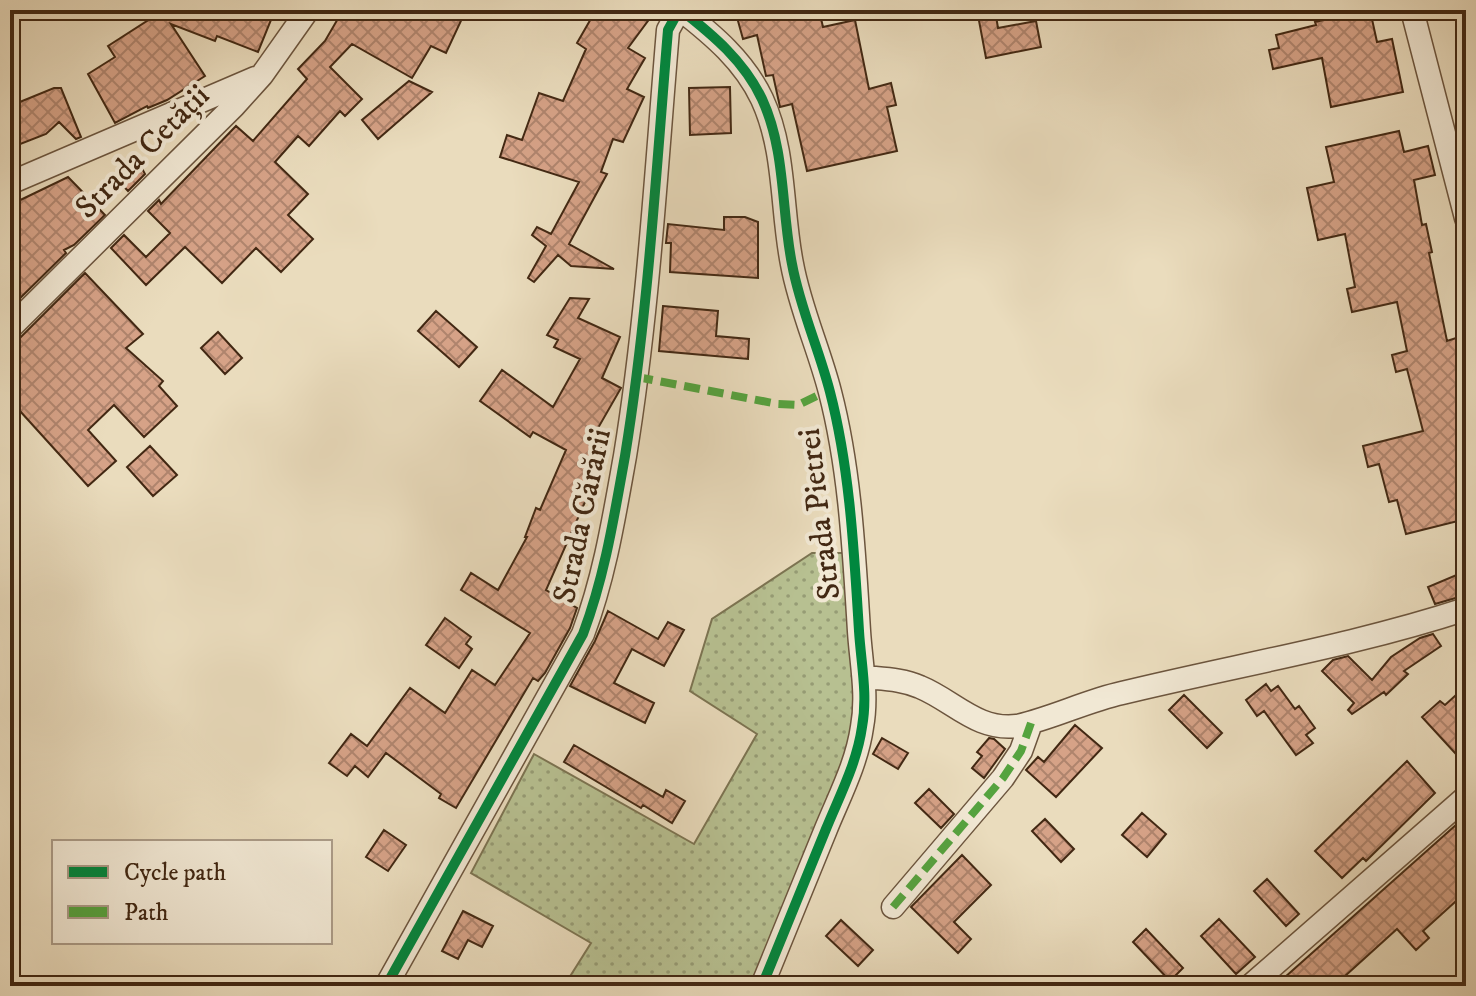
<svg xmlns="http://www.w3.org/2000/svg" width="1476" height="996" viewBox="0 0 1476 996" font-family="'IM FELL DW Pica',serif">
<defs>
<pattern id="grass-dots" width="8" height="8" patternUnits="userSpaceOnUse" patternTransform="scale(2)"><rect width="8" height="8" fill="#b7c091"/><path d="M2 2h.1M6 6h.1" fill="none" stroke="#969c75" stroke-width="1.8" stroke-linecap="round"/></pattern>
<pattern id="building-cross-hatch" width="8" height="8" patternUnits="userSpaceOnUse" patternTransform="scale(2)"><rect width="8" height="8" fill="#d6a287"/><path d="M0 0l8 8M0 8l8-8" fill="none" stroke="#af846d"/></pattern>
</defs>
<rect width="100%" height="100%" fill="#eadcbd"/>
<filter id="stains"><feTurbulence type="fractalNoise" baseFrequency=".0025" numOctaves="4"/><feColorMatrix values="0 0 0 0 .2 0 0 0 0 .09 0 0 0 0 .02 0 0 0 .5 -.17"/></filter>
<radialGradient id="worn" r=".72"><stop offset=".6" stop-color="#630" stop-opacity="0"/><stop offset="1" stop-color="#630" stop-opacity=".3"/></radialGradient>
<path fill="url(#grass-dots)" stroke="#7c7452" stroke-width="2" d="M812,553H843L856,681L852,742L751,986H564L591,943L471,873L534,754L694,844L757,734L690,691L712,619Z"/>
<path fill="url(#building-cross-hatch)" stroke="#422813" stroke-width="2" d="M139,10H275L258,52L217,36L215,41L171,24L205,76L167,100L148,108L147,106L115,123L88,74L115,57L108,46L153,17Z
M343,10H466L446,53L431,46L412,78L352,44L330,67L362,99L345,116L340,111L309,146L298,136L275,162L308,194L288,215L313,239L281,272L256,248L222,283L185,247L146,285L111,248L124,235L146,257L170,233L148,211L159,200L161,204L236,126L253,141L307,79L298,69L325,41Z
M596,10H656L628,48L645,58L627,89L644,97L623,142L613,139L601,172L607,174L569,244L614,269L571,266L558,255L534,282L528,278L546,246L532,235L537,227L551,234L579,182L500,157L507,135L522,140L539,93L563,101L586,49L577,43Z
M735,10H819L823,27L855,20L869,89L891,83L896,105L887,107L897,151L807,171L792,104L780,107L773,75L766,76L757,35L743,39Z
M977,10H995L998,28L1036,21L1041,47L986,58Z
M1330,10H1370L1377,42L1392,39L1403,92L1331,107L1322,58L1273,69L1269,50L1279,48L1276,35L1316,25L1315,22L1332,18Z
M409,81L432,92L378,139L362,120Z
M730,87L731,133L690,135L689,88Z
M54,88H61L81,137L76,139L59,122L46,134L10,148V106Z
M1399,131L1404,152L1428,146L1435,175L1414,180L1422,225L1426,224L1432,252L1429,253L1447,341L1456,338L1466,378V519L1406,534L1397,500L1389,502L1379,464L1368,467L1363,446L1423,431L1407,369L1396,372L1392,355L1407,351L1397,302L1352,312L1347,289L1355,287L1345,234L1318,240L1307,188L1334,182L1326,147Z
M138,161L145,174L128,191L115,177Z
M68,177L105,215L74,245L64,250L66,253L10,308V205Z
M724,217H745L758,222V278L670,272L671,243H666L668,224L724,230Z
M85,273L143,334L126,348L163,381L159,386L177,406L144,437L114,405L88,430L116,461L88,486L10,400V342L20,338Z
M570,298L589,299L578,318L620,337L602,378L621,388L594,435L605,441L585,480L593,484L546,590L577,608L570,628L545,673L538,681L533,678L456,808L439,798L441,794L386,753L368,777L355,766L347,776L329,763L351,734L367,746L410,688L445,713L472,670L495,685L530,633L461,590L471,573L498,590L527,537H525L536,508L540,510L566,450L533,432L530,437L480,401L502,370L553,407L580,359L554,347L558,340L547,335Z
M663,306L718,311L716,336L749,339L748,359L659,351Z
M436,311L477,347L459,367L418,331Z
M218,332L242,358L225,374L201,348Z
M150,446L177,475L153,496L127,467Z
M1466,571V595L1435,604L1428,587Z
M608,611L658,639L668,622L684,630L664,666L632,649L614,683L654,703L645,723L570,686L595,641Z
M445,618L471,637L466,644L472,649L459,668L426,645Z
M1433,634L1441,646L1404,671L1408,674L1386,695L1384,692L1352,714L1348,710L1354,703L1322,671L1333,660L1348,656L1372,680L1391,657L1420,638Z
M1266,684L1271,691L1278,686L1295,709L1299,706L1315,728L1306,735L1313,743L1296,755L1264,711L1257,716L1246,700Z
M1466,686V765L1422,717L1440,701L1445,705Z
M1184,695L1222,733L1207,748L1169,710Z
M1075,725L1102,748L1056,797L1026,770L1038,757L1044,762Z
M882,738L908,753L898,769L873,754Z
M989,738L994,739L1005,749L984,778L972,768L982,756L977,752Z
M574,745L663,797L666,790L685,801L672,823L643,805L641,808L564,762Z
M1407,761L1435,793L1366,861L1363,858L1342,878L1315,851Z
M929,789L954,814L941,828L915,803Z
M1142,813L1166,834L1147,857L1122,835Z
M1466,816V892L1423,931L1429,938L1416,950L1397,929L1334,986H1275Z
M1045,819L1074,849L1061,862L1032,831Z
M384,830L406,845L388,871L366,857Z
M962,855L991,885L954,922L971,939L958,953L911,907Z
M1267,879L1299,914L1286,926L1254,891Z
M463,911L493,926L482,947L468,940L458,959L442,951Z
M1219,919L1255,957L1236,974L1201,936Z
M841,920L873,950L858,966L826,936Z
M1146,929L1183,968L1170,981L1133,942Z"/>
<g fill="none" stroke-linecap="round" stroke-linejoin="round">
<defs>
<path id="street" d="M681,10C713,35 744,61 762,99C786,151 781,209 792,264C800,308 819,349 830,392C850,469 854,551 859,631C861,663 868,695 862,727C857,763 839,797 826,829C804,882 783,934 762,986
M1412,10L1466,218
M10,183L255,78
M10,328L234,106L262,75L308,10
M864,677C883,679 902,679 920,687C954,701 977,731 1017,726C1053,718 1086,701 1122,693C1237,665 1353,646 1466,609
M893,907L1003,778L1021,751L1031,723
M386,986L583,634C605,575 614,517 625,456C648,315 656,172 668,30L679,10
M1250,986L1466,797"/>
</defs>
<use href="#street" stroke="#6c553e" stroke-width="25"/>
<use href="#street" stroke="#f1e8d4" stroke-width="22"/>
<path stroke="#55a33f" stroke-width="8" stroke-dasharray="16 8" stroke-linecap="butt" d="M637,377L778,404L798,405L829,390
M893,907L1003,778L1021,751L1031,723"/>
<defs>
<path id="cycleway" d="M681,10C713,35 744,61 762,99C786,151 781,209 792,264C800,308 819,349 830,392C850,469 854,551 859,631C861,663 868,695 862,727C857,763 839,797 826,829C804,882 783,934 762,986
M386,986L583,634C605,575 614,517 625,456C648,315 656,172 668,30L679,10"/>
</defs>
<use href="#cycleway" stroke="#f1e8d4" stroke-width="15"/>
<use href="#cycleway" stroke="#00873e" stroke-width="10"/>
</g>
<g text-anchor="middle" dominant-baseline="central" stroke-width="8" stroke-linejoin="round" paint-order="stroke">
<g font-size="32" fill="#422813" stroke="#f1e8d4">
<text transform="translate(143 152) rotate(-45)">Strada Cetății</text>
<text transform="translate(820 514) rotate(-97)">Strada Pietrei</text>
<text transform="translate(583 516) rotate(-78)">Strada Cărării</text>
</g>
</g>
<rect width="1476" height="996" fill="none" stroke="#eadcbd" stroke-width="40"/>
<rect x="12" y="12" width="1452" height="972" fill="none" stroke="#422813" stroke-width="4"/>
<rect x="20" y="20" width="1436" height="956" fill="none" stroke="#422813" stroke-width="2"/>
<rect x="52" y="840" width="280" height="104" fill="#f1e8d4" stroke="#ab9b87" stroke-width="2"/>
<rect x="68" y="866" width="40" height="12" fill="#00873e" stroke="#ab9b87" stroke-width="2"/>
<text x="124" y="880" font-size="24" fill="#422813">Cycle path</text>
<rect x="68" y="906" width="40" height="12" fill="#55a33f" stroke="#ab9b87" stroke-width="2"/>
<text x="124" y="920" font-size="24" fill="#422813">Path</text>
<rect width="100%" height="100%" filter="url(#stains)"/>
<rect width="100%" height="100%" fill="url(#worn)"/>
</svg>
